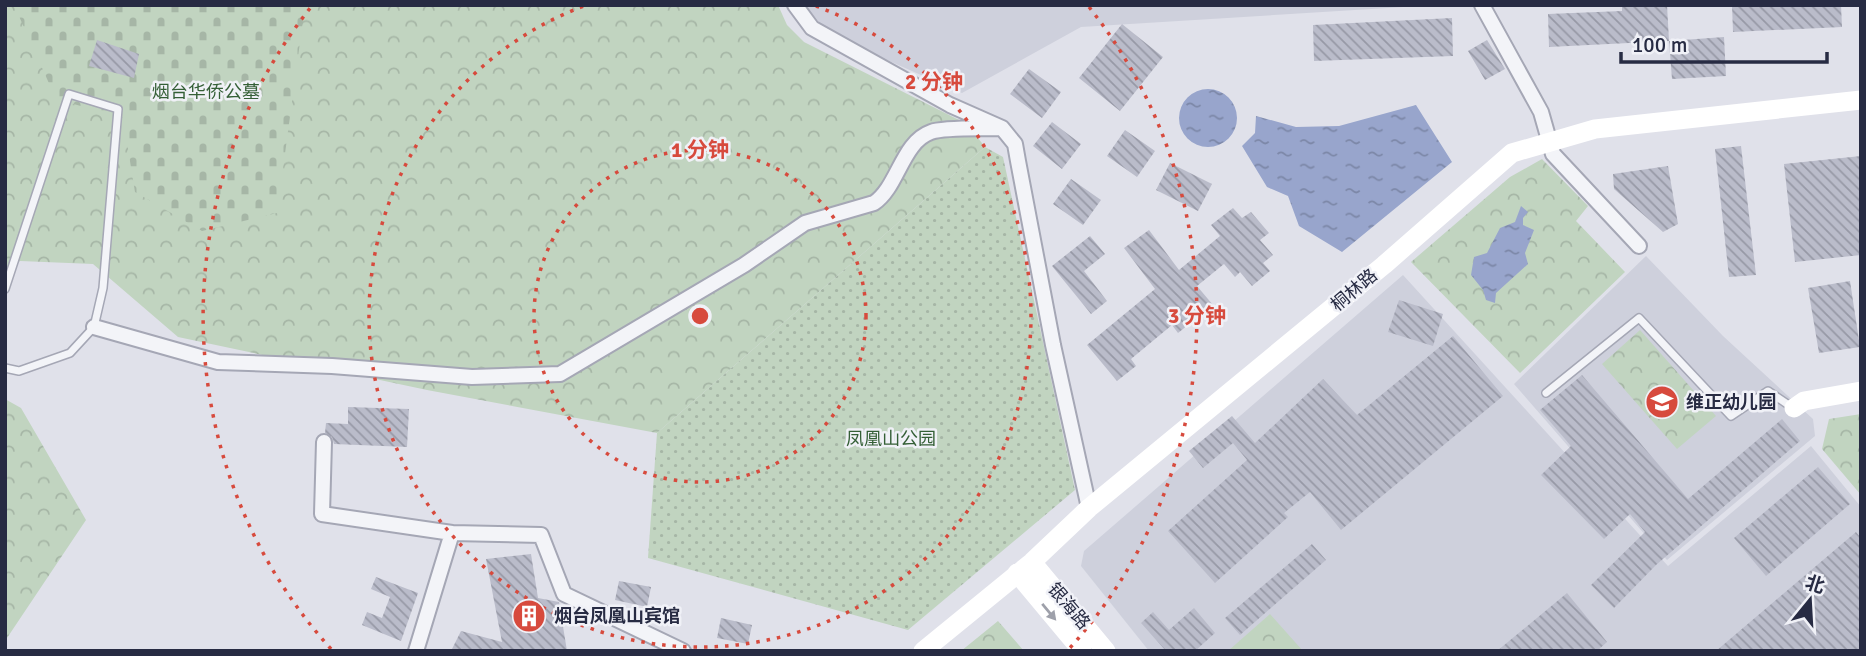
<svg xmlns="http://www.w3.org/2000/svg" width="1866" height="656" viewBox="0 0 1866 656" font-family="Signika,'Noto Sans SC',sans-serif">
<defs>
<pattern id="forest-crowns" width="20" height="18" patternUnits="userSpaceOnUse" patternTransform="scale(1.75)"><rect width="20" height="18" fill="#c1d4c0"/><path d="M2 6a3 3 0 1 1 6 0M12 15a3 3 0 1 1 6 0" fill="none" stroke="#a6b6a6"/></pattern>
<pattern id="cemetery-stones" width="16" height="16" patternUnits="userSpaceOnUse" patternTransform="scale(1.75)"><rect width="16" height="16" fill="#c1d4c0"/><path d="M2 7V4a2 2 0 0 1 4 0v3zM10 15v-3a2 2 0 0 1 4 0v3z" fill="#a6b6a6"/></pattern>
<pattern id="park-dots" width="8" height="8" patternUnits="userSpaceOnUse" patternTransform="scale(1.75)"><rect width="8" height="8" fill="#c1d4c0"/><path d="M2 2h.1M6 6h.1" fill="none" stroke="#a6b6a6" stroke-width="1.8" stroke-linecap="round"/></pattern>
<pattern id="water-ripples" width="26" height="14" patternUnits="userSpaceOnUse" patternTransform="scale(1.75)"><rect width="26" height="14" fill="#98a5cc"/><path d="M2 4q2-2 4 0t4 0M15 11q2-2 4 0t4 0" fill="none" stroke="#7c87a7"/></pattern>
<pattern id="building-back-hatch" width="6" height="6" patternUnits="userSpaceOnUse" patternTransform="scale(1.75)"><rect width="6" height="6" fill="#babcca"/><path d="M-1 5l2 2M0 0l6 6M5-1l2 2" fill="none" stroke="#9799a6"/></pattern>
</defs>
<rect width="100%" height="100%" fill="#e0e1ea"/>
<path fill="#ced0dc" d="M805,5H1436L1081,27L962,93L846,42L819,22Z
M1646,256L1723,336L1813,419L1815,436L1667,560L1514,384Z
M1403,275L1668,566L1811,446L1861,507V651H1149L1081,566L1084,551Z"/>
<path fill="url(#forest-crowns)" d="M5,5H778L787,25L804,42L967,124L985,147L657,433L427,390L178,337L93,264L20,261L5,271Z
M1542,159L1588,206L1576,221L1625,272L1520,373L1411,262L1510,177Z
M1640,330L1716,416L1677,449L1602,364Z
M5,399L21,408L86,520L5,641Z
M1861,414V495L1822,449L1829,419Z
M1270,614L1303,651H1228Z
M998,621L1024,651H961Z"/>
<path fill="url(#cemetery-stones)" d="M14,5H305L277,213L202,231L135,192L123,118L56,99Z"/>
<path fill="url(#park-dots)" d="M985,147L1003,157L1075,490L908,630L648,558L657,433Z"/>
<path fill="url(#water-ripples)" d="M1179 118a29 29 0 1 1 58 0a29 29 0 1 1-58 0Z
M1416,105L1452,162L1342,252L1299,226L1288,196L1267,187L1242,146L1255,133L1256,116L1296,127L1339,126Z
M1521,206L1528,212L1523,218V225L1534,230L1525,253L1528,264L1496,293L1495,303L1486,300L1483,290L1471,275L1474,257L1487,253L1500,228L1515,222Z"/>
<path fill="url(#building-back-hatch)" d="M1622,5H1667L1669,41L1549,47L1548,14L1622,11Z
M1732,5H1841L1842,27L1733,32Z
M1452,18L1453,56L1314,61L1313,25Z
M1122,24L1163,57L1120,111L1079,78Z
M1724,37L1726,76L1672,79L1669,41Z
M97,40L139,54L134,78L89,66Z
M1487,40L1505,69L1485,80L1468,51Z
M1029,69L1061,92L1042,118L1010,94Z
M1052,122L1081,144L1062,169L1033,146Z
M1125,130L1155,151L1137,177L1107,156Z
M1741,146L1756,275L1729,277L1715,149Z
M1861,156V255L1795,262L1784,164Z
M1170,163L1212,184L1198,211L1156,190Z
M1668,166L1678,224L1663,232L1614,189L1613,174Z
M1071,179L1101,200L1083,225L1053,204Z
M1233,208L1242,218L1251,212L1269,233L1260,240L1273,255L1263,263L1270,271L1252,286L1240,272L1235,277L1224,264L1197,286L1213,305L1178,333L1172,325L1131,359L1136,366L1117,381L1087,345L1155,289L1124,248L1149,230L1179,270L1220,236L1211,225Z
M1090,236L1105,254L1084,271L1107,301L1091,314L1052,266Z
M1850,281L1860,347L1819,353L1808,288Z
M1399,300L1443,314L1433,346L1388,332Z
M1453,336L1503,396L1341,530L1310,492L1284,513L1288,517L1215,583L1168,531L1247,460L1233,443L1203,468L1189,451L1232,416L1255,443L1323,379L1357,415Z
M1582,375L1688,499L1782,419L1800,441L1656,565L1614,608L1591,585L1645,532L1630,514L1604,539L1541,475L1571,446L1540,410Z
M348,407L409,409L407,447L334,444L332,437L325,433L326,423L348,424Z
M1818,467L1850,504L1766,576L1734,538Z
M1856,532L1861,538V651H1716Z
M1312,544L1326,560L1240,635L1225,618Z
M531,554L538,598L559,602L567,651H451L461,631L502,642L486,559Z
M376,577L418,593L401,641L362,625L367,612L382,618L390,597L371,589Z
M619,581L651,587L647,607L615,600Z
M1567,593L1607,642L1597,651H1497Z
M1194,608L1215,633L1195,651H1166L1141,623L1153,612L1169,630Z
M721,618L752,625L748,644L717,638Z"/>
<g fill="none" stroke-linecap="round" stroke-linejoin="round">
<defs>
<path id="lane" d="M5,289L69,94L118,109L103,288L94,327L70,353L19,371L5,368
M1546,393L1639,318L1731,416L1768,391L1793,408"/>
<path id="street" d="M795,5L812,28L950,105L1002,128L1015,144L1018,161L1053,345L1089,508
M1482,5L1541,112L1553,154L1639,246
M94,327L218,362L332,366L472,377L560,374L744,265L805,223L874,203C898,187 902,142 931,132C945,127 984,129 1002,128
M324,442L322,514L452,533L416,651
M452,533L541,535L564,594L683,651"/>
</defs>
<use href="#lane" stroke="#a5a7b5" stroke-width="10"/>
<use href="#street" stroke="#a5a7b5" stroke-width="18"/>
<use href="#lane" stroke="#f3f4f8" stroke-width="7"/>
<use href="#street" stroke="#f3f4f8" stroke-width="14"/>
<path stroke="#fff" stroke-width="19" d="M1794,408L1804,401L1861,391
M1032,562L1106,651
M1017,573L1082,651
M923,651L1032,562L1089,508L1384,265L1512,153L1595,129L1861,100"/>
</g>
<defs><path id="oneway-solid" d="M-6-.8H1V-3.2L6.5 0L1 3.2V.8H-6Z" transform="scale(1.75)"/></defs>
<use fill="#9ea0aa" href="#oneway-solid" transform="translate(1049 612) rotate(50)"/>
<g fill="none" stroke="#d74a3d" stroke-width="3.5" stroke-dasharray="3.5 7">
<circle cx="700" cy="316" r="166"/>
<path d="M816 6A331 331 0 1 1 584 6"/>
<path d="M331 649A497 497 0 0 1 311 7M1089 7A497 497 0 0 1 1069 649"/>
</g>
<defs>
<symbol id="school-disc" viewBox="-11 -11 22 22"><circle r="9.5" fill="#d74a3d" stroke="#f0f1f7"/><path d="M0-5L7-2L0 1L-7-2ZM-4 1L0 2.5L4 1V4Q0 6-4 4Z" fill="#fff"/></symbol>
<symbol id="building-disc" viewBox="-11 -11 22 22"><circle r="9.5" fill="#d74a3d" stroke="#f0f1f7"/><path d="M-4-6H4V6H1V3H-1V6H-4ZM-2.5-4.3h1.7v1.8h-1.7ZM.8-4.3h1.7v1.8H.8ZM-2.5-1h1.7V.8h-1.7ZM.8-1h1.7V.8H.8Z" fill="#fff"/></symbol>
</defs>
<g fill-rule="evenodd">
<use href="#school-disc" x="1643" y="383" width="38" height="38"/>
<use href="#building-disc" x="510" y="597" width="38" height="38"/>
</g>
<g text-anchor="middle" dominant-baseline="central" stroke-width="5" stroke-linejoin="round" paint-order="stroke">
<g font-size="18" fill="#345f36" stroke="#f0f1f7">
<text x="206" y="92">烟台华侨公墓</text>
<text x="891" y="439">凤凰山公园</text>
</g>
<g font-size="18" fill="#272b43" stroke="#f0f1f7">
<text transform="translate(1354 290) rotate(-40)">桐林路</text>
<text transform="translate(1069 606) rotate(50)">银海路</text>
</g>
<g font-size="18" font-weight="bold" fill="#272b43" stroke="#f0f1f7" text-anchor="start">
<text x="1686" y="402">维正幼儿园</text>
<text x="554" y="616">烟台凤凰山宾馆</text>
</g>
</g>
<circle cx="700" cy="316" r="10" fill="#d74a3d" stroke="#f0f1f7" stroke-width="3.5"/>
<g font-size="21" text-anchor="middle" font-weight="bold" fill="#d74a3d" stroke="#f0f1f7" stroke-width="5" stroke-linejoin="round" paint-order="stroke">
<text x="934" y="89">2 分钟</text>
<text x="700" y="157">1 分钟</text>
<text x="1197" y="323">3 分钟</text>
</g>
<rect width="1866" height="656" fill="none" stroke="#272b43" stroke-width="14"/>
<g transform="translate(1810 600) rotate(18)" stroke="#f0f1f7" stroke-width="5" paint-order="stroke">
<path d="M0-5L12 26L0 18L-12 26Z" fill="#272b43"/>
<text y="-10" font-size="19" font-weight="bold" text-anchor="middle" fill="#272b43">北</text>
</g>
<path d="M1621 52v10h206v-10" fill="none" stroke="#272b43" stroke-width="3.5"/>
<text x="1632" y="52" font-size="21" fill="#272b43" stroke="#f0f1f7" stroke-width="5" paint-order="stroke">100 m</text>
</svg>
